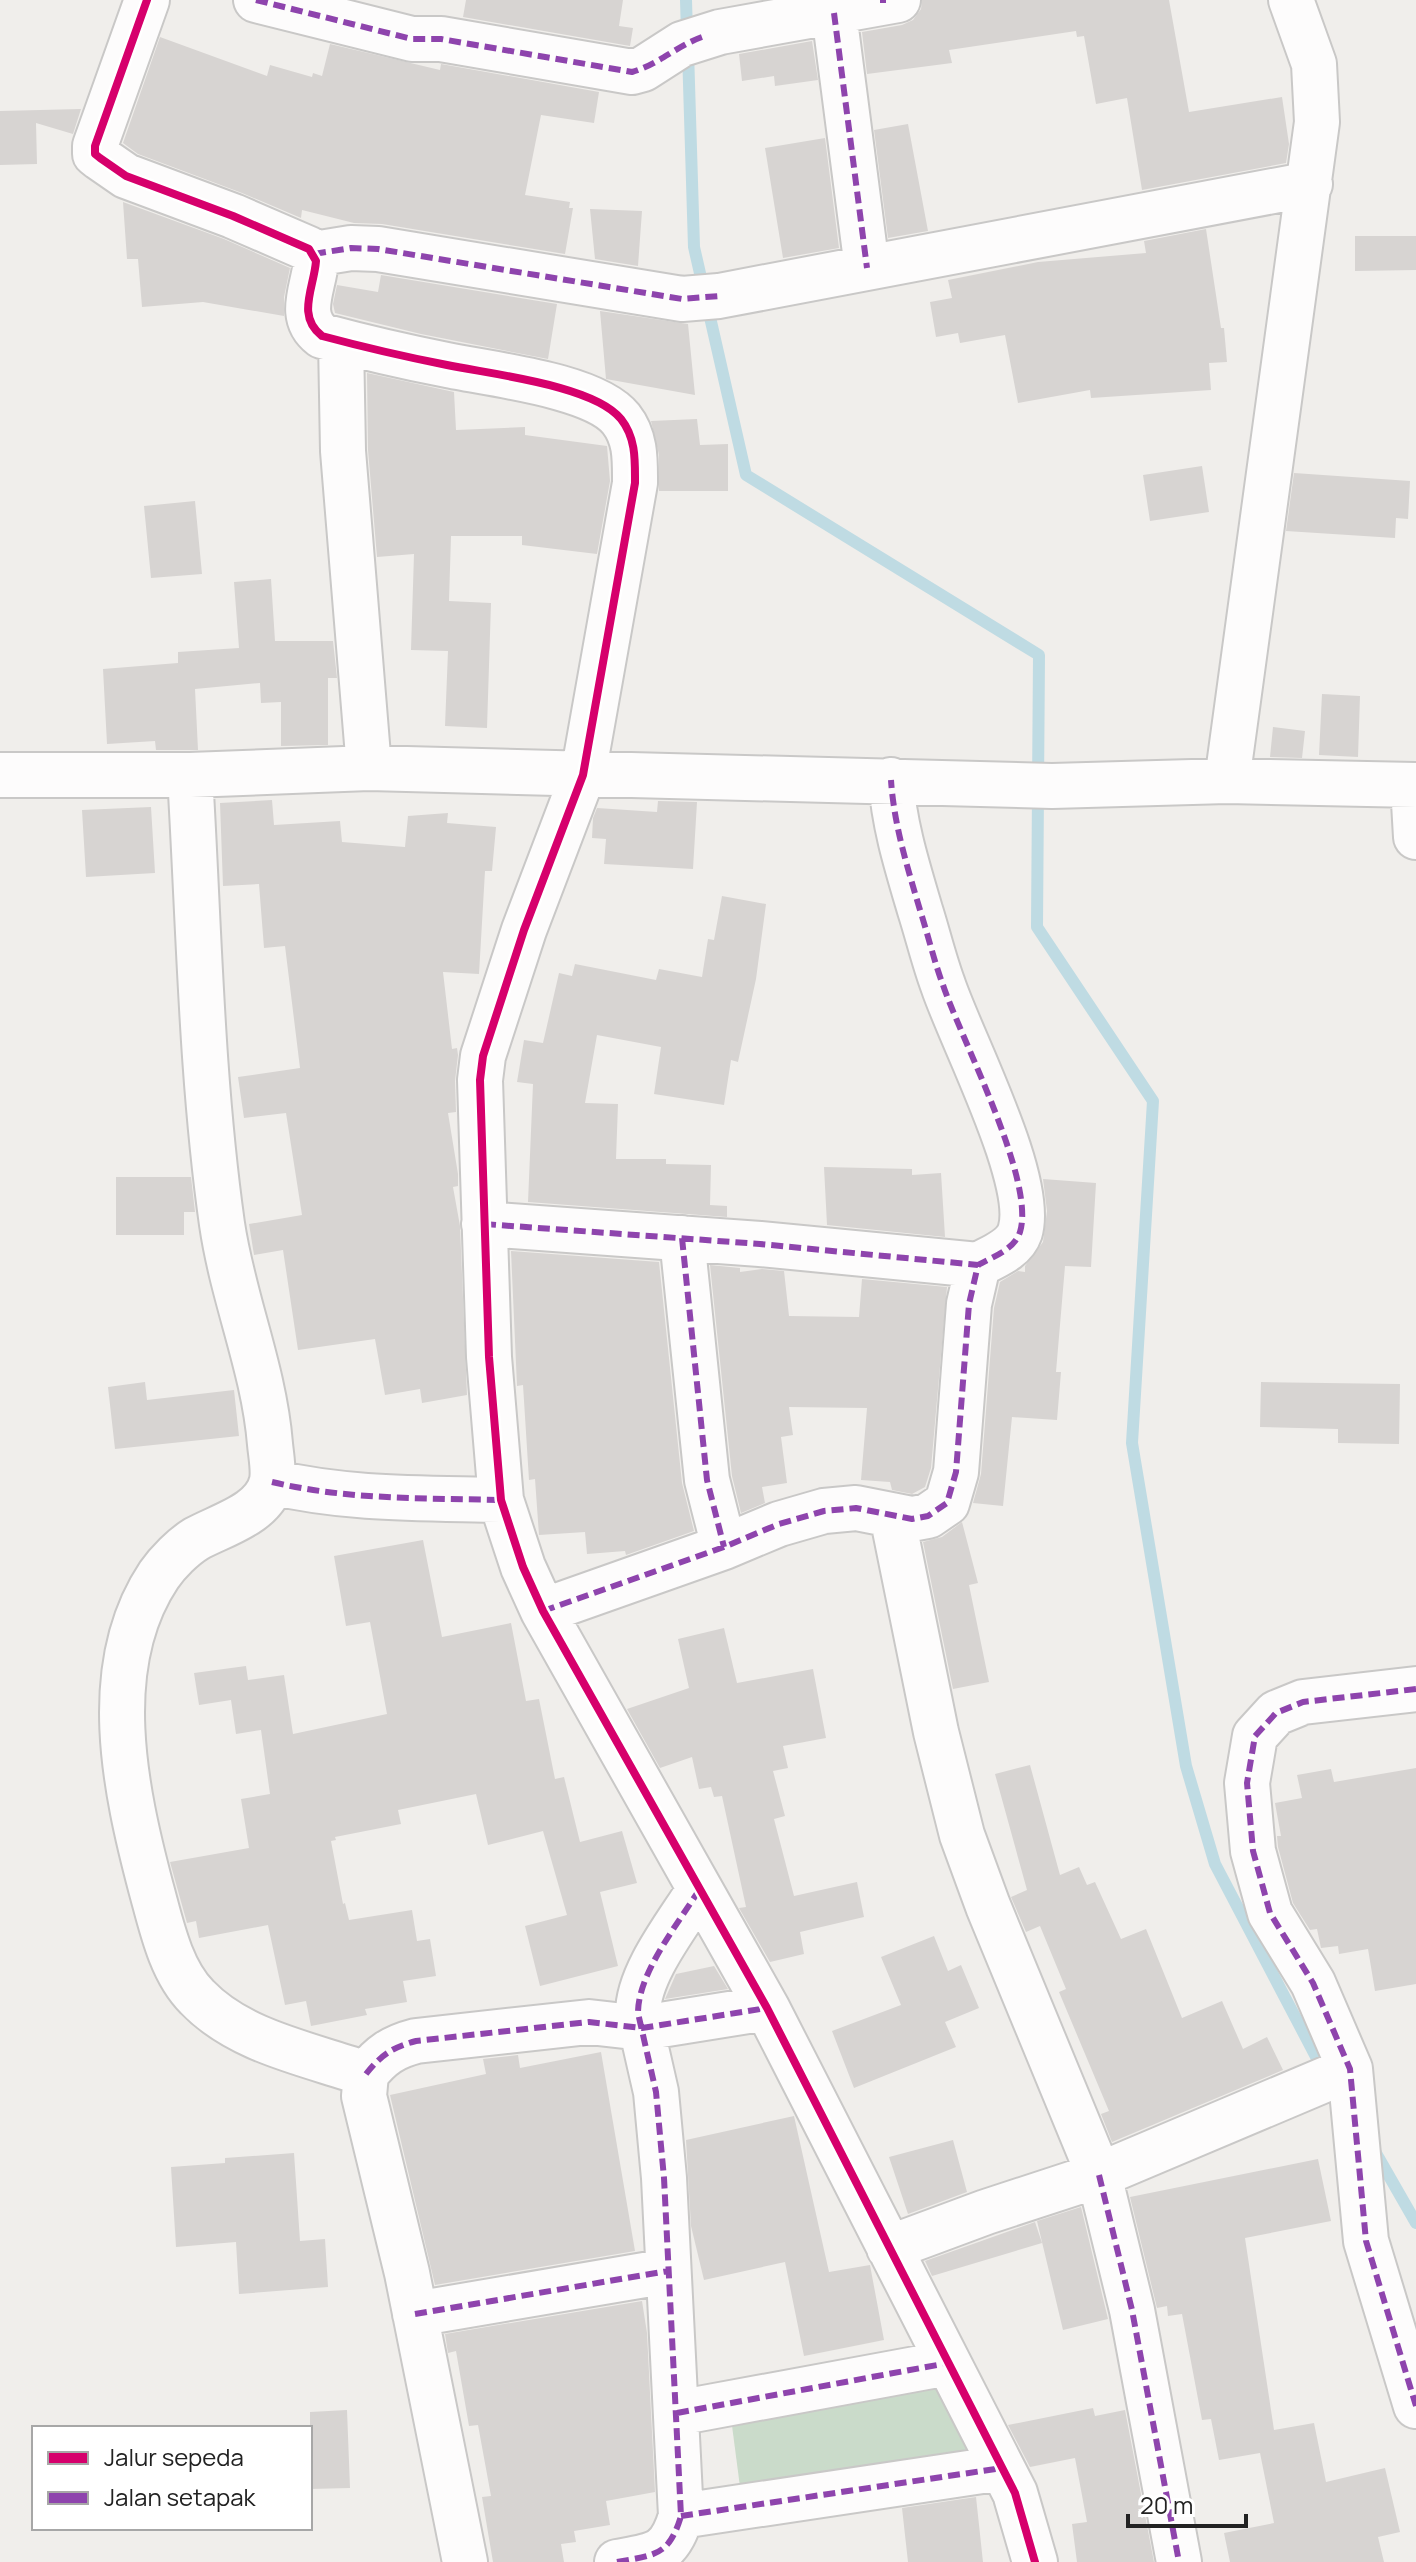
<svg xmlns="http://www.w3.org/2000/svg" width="1416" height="2562" viewBox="0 0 1416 2562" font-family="Manrope,sans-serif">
<rect width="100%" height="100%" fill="#f0eeeb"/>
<path fill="#cadbca" d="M934,2342L1003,2475L740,2487L728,2395Z"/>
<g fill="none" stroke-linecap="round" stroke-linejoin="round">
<path stroke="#bfdbe3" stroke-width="12" d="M686,0L687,33
M688,51L694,247L746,475L1039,655L1037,927L1153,1101L1132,1443L1186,1766L1215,1864L1324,2072
M1373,2148L1416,2223"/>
</g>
<path fill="#d7d4d2" d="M466,0H623L619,26L633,28L630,46L463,17Z
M922,0H1169L1189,112L1282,97L1289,144L1286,163L1142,190L1127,98L1096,104L1084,36L1077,37L1076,31L949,50L952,63L867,74L862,32L902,25L913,20L921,9Z
M160,37L267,76L270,65L312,77L313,73L322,76L330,44L440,70L441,64L599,92L594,123L541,115L525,195L570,202L569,208H573L565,254L382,224L354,223L302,210L301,218L242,193L138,154L123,143Z
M812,41L818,80L775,86L774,76L742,81L739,54Z
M81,109L73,134L36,123L37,164L0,165V111Z
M908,124L928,231L888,238L874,130Z
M825,138L839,248L783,258L765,148Z
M123,202L224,239L290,268L284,297V316L203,302L142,307L138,259H127Z
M590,209L642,211L638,266L595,259Z
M1206,229L1221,328H1224L1227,362L1209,363L1211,390L1091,398L1090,390L1018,403L1005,335L960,343L958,333L936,337L930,302L952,298L948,280L1038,262L1146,253L1144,241Z
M1355,236H1416V270L1355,271Z
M381,275L557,304L548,359L421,334L335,313L333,304L337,285L378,292Z
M600,311L688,324L695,395L606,379Z
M367,373L454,392L456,430L525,427V435L607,446L610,481L597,554L522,545V536H451L449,601L491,603L487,728L445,726L448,651L411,650L414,554L377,557L368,450Z
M697,419L700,445L728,444V491H659V455L651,421Z
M1202,466L1209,512L1150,521L1143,475Z
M1294,473L1410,481L1408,519L1396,518L1395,538L1286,531Z
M195,501L202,574L151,578L144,506Z
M271,579L275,641H333L337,678H328V745L281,746V702L261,703L260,683L195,689L198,750H156L155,741L107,744L103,669L178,663V652L239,648L234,582Z
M1322,694L1360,696L1358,757L1319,755Z
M1273,727L1305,731L1302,758L1270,757Z
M272,800L274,825L340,821L342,842L405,847L408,816L448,813L447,823L496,827L492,871H485L479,974L443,972L452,1049L457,1048L458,1055L455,1081L456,1112L448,1113L458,1174V1186L453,1187L460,1226L467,1395L422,1403L420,1389L385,1395L375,1339L298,1350L283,1250L254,1255L249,1224L302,1215L286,1113L244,1118L238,1077L300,1068L285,946L264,948L259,884L223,886L220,803Z
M658,801L697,802L693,869L604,864L606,839L592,838L593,818L597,808L657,812Z
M151,807L155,873L86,877L82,810Z
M722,896L766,904L756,979L738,1062L731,1060L724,1105L654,1094L661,1047L597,1035L585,1103L618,1104L616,1159H666V1164L711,1165L710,1205L727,1206V1217L528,1202L533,1084L517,1082L524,1040L543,1043L559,973L572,976L575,964L656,980L659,969L702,977L708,939L714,940Z
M824,1167L912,1169V1175L941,1173L945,1237L827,1225Z
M116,1177H191L195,1212H184V1235H116Z
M1043,1179L1096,1183L1091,1267L1065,1266L1056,1372H1061L1057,1420L1012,1417L1003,1506L973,1503L981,1474L994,1308L1000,1282L1018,1271L1025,1272V1266L1043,1242L1047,1211Z
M511,1251L659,1262L682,1483L694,1531L626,1555L625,1551L587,1554L585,1532L539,1535L535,1479L529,1480L523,1385L517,1386Z
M710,1265L740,1268V1272L762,1269L784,1271L789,1316L859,1317L862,1279L947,1287L931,1468L925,1487L912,1494L892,1490L890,1482L861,1480L867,1408L789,1407L793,1435L781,1437L787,1483L762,1487L765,1503L741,1513L732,1476Z
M145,1382L147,1400L234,1390L239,1436L115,1449L108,1387Z
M1261,1382L1400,1384L1399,1444L1338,1443V1429L1260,1427Z
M962,1522L978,1583L969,1585L989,1682L953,1689L923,1542L942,1537Z
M423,1540L442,1637L511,1623L526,1701L539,1699L555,1779L564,1777L580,1842L622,1831L637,1883L600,1892L618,1966L540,1986L525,1926L567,1915L543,1831L488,1845L476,1794L398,1810L401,1824L335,1837L336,1840L331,1841L343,1904L345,1903L349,1920L412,1910L417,1941L430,1939L436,1976L403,1981L407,2002L365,2009L367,2015L311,2026L306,2001L285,2005L268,1925L199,1938L196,1921L187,1923L170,1862L249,1848L241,1799L270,1794L261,1730L236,1734L231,1700L199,1705L194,1673L246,1666L248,1680L284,1675L293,1734L387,1714L370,1622L346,1626L334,1556Z
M724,1628L737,1683L813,1669L826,1738L783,1746L788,1768L773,1771L785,1816L774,1819L794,1896L857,1882L864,1917L800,1932L804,1954L770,1962L739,1908L746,1907L722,1796L714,1797L711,1787L699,1789L692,1757L660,1768L627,1709L689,1688L678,1639Z
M1030,1765L1060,1875L1079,1867L1087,1885L1095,1882L1121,1939L1146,1929L1182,2018L1222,2001L1243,2049L1267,2037L1283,2070L1112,2142L1101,2114L1109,2111L1059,1992L1066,1989L1040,1926L1026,1932L1011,1897L1027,1890L995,1774Z
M1416,1768V1984L1375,1991L1368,1949L1339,1954L1338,1946L1321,1948L1317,1929L1310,1930L1293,1903L1278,1847L1277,1836H1281L1275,1803L1302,1798L1297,1775L1331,1769L1334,1782Z
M934,1936L948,1971L961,1965L979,2008L945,2022L956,2047L854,2088L832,2031L901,2005L881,1957Z
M714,1966L728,1989L665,1999L676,1974Z
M601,2052L635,2251L435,2285L390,2095L486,2074L483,2059L518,2055L520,2068Z
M794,2116L829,2272L870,2265L884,2340L804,2356L785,2262L704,2280L691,2226L686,2140Z
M953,2140L967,2192L908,2214L889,2157Z
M294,2153L300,2241L325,2239L328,2287L239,2294L236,2242L176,2247L171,2167L225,2163V2158Z
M1318,2159L1331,2221L1245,2238L1274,2430L1314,2423L1326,2482L1385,2468L1400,2532L1378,2537L1384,2562H1230L1224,2533L1274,2523L1260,2453L1219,2460L1211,2419L1202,2420L1182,2314L1168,2316L1167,2306L1157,2308L1130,2197Z
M1081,2207L1108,2319L1063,2330L1037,2221Z
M1035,2222L1042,2243L932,2276L926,2263L925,2261Z
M642,2301L647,2333L655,2492L606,2501L610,2525L574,2531L576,2542L561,2544L564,2562H493L482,2497L491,2496L478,2425L469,2426L456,2351L448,2353L445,2334Z
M1093,2408L1095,2416L1125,2410L1154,2562H1077L1072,2524L1087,2522L1075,2458L1030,2467L1008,2425Z
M347,2410L350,2488L310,2489V2412Z
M976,2497L983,2562H908L902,2508Z"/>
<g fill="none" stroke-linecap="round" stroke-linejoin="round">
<defs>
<path id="minor" d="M147,0L95,146V154L100,158L126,176L233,216L309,249L316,261C314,288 296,316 322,336C363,347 406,357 447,365C489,374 594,385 621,419C636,438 635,460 635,483L583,775L524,930L483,1056L480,1080L489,1357L501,1500L523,1567L543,1611L767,2008L1015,2493L1035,2562
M256,0L412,39H441L632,72L643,69L682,44L720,32L898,0
M834,13L867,268
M314,254L351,248L378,249L682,299L719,296L1310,184
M341,341L343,451L369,768
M0,775H190L369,768L1052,786L1227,781L1416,785
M190,775C199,925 201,1076 222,1224C233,1299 264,1369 270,1444C271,1455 274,1470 272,1481C265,1514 221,1525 196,1539C183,1547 168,1562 159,1575C98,1666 125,1790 151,1888C161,1924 170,1970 197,1997C240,2042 309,2054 366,2074L364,2096L407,2273L465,2562
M1227,781L1317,122L1314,64L1291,0
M1413,785L1416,837
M484,1224L760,1244L978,1265
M682,1238L707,1480L724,1547
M272,1482C347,1500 424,1498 501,1500
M892,1515L936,1732L962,1835L988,1906L1099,2175L1132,2310L1179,2562
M543,1611L724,1547L779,1524L824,1511L856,1508L912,1519L928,1516L947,1503L956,1472L969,1304L978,1265C992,1257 1014,1250 1020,1232C1036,1181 961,1039 943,985C934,961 928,935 920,910C907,866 894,825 891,780
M1416,1689L1303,1702L1276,1713L1255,1736L1247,1783L1253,1851L1270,1913L1313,1983L1350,2069L1366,2241L1416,2406
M366,2074C381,2055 393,2047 416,2041L589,2022L642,2028L767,2008
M889,2248L986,2212L1099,2175L1350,2069
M415,2314L668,2271
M677,2413L948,2363
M681,2516L1002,2468
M617,2562C655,2555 669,2556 681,2516L664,2178L656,2092L638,2013C638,1973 678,1924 699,1890"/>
</defs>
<use href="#minor" stroke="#c9c8c7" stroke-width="48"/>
<use href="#minor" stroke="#fdfcfc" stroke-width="44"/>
<path stroke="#8e44ad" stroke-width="6" stroke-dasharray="12 6" stroke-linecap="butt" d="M256,0L412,39H441L632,72C657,65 677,46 702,37
M883,0V3
M834,13L867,268
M314,254L351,248L378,249L682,299L719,296
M484,1224L760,1244L978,1265
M682,1238L707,1480L724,1547
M272,1482C347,1500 424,1498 501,1500
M543,1611L724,1547L779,1524L824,1511L856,1508L912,1519L928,1516L947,1503L956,1472L969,1304L978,1265C992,1257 1014,1250 1020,1232C1036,1181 961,1039 943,985C934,961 928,935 920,910C907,866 894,825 891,780
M1416,1689L1303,1702L1276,1713L1255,1736L1247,1783L1253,1851L1270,1913L1313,1983L1350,2069L1366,2241L1416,2406
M366,2074C381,2055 393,2047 416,2041L589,2022L642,2028L767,2008
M1099,2175L1132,2310L1179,2562
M415,2314L668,2271
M677,2413L948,2363
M681,2516L1002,2468
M617,2562C655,2555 669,2556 681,2516L664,2178L656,2092L638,2013C638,1973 678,1924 699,1890"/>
<defs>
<path id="cycleway" d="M147,0L95,146V154L100,158L126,176L233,216L309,249L316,261C314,288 296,316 322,336C363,347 406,357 447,365C489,374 594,385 621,419C636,438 635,460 635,483L583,775L524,930L483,1056L480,1080L489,1357L501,1500L523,1567L543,1611L767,2008L1015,2493L1035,2562"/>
</defs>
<use href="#cycleway" stroke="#fff" stroke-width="13"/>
<use href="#cycleway" stroke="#d6006c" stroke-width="8"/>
</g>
<rect x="32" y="2426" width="280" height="104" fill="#ffffff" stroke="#a7a7a7" stroke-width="2"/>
<rect x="48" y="2452" width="40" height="12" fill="#d6006c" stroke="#a7a7a7" stroke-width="2"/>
<text x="104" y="2466" font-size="24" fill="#222222">Jalur sepeda</text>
<rect x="48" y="2492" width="40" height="12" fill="#8e44ad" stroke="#a7a7a7" stroke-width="2"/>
<text x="104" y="2506" font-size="24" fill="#222222">Jalan setapak</text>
<path d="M1128 2514v12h118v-12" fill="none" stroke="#222222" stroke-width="4"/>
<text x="1140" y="2514" font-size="24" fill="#222222" stroke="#ffffff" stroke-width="6" paint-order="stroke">20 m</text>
</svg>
